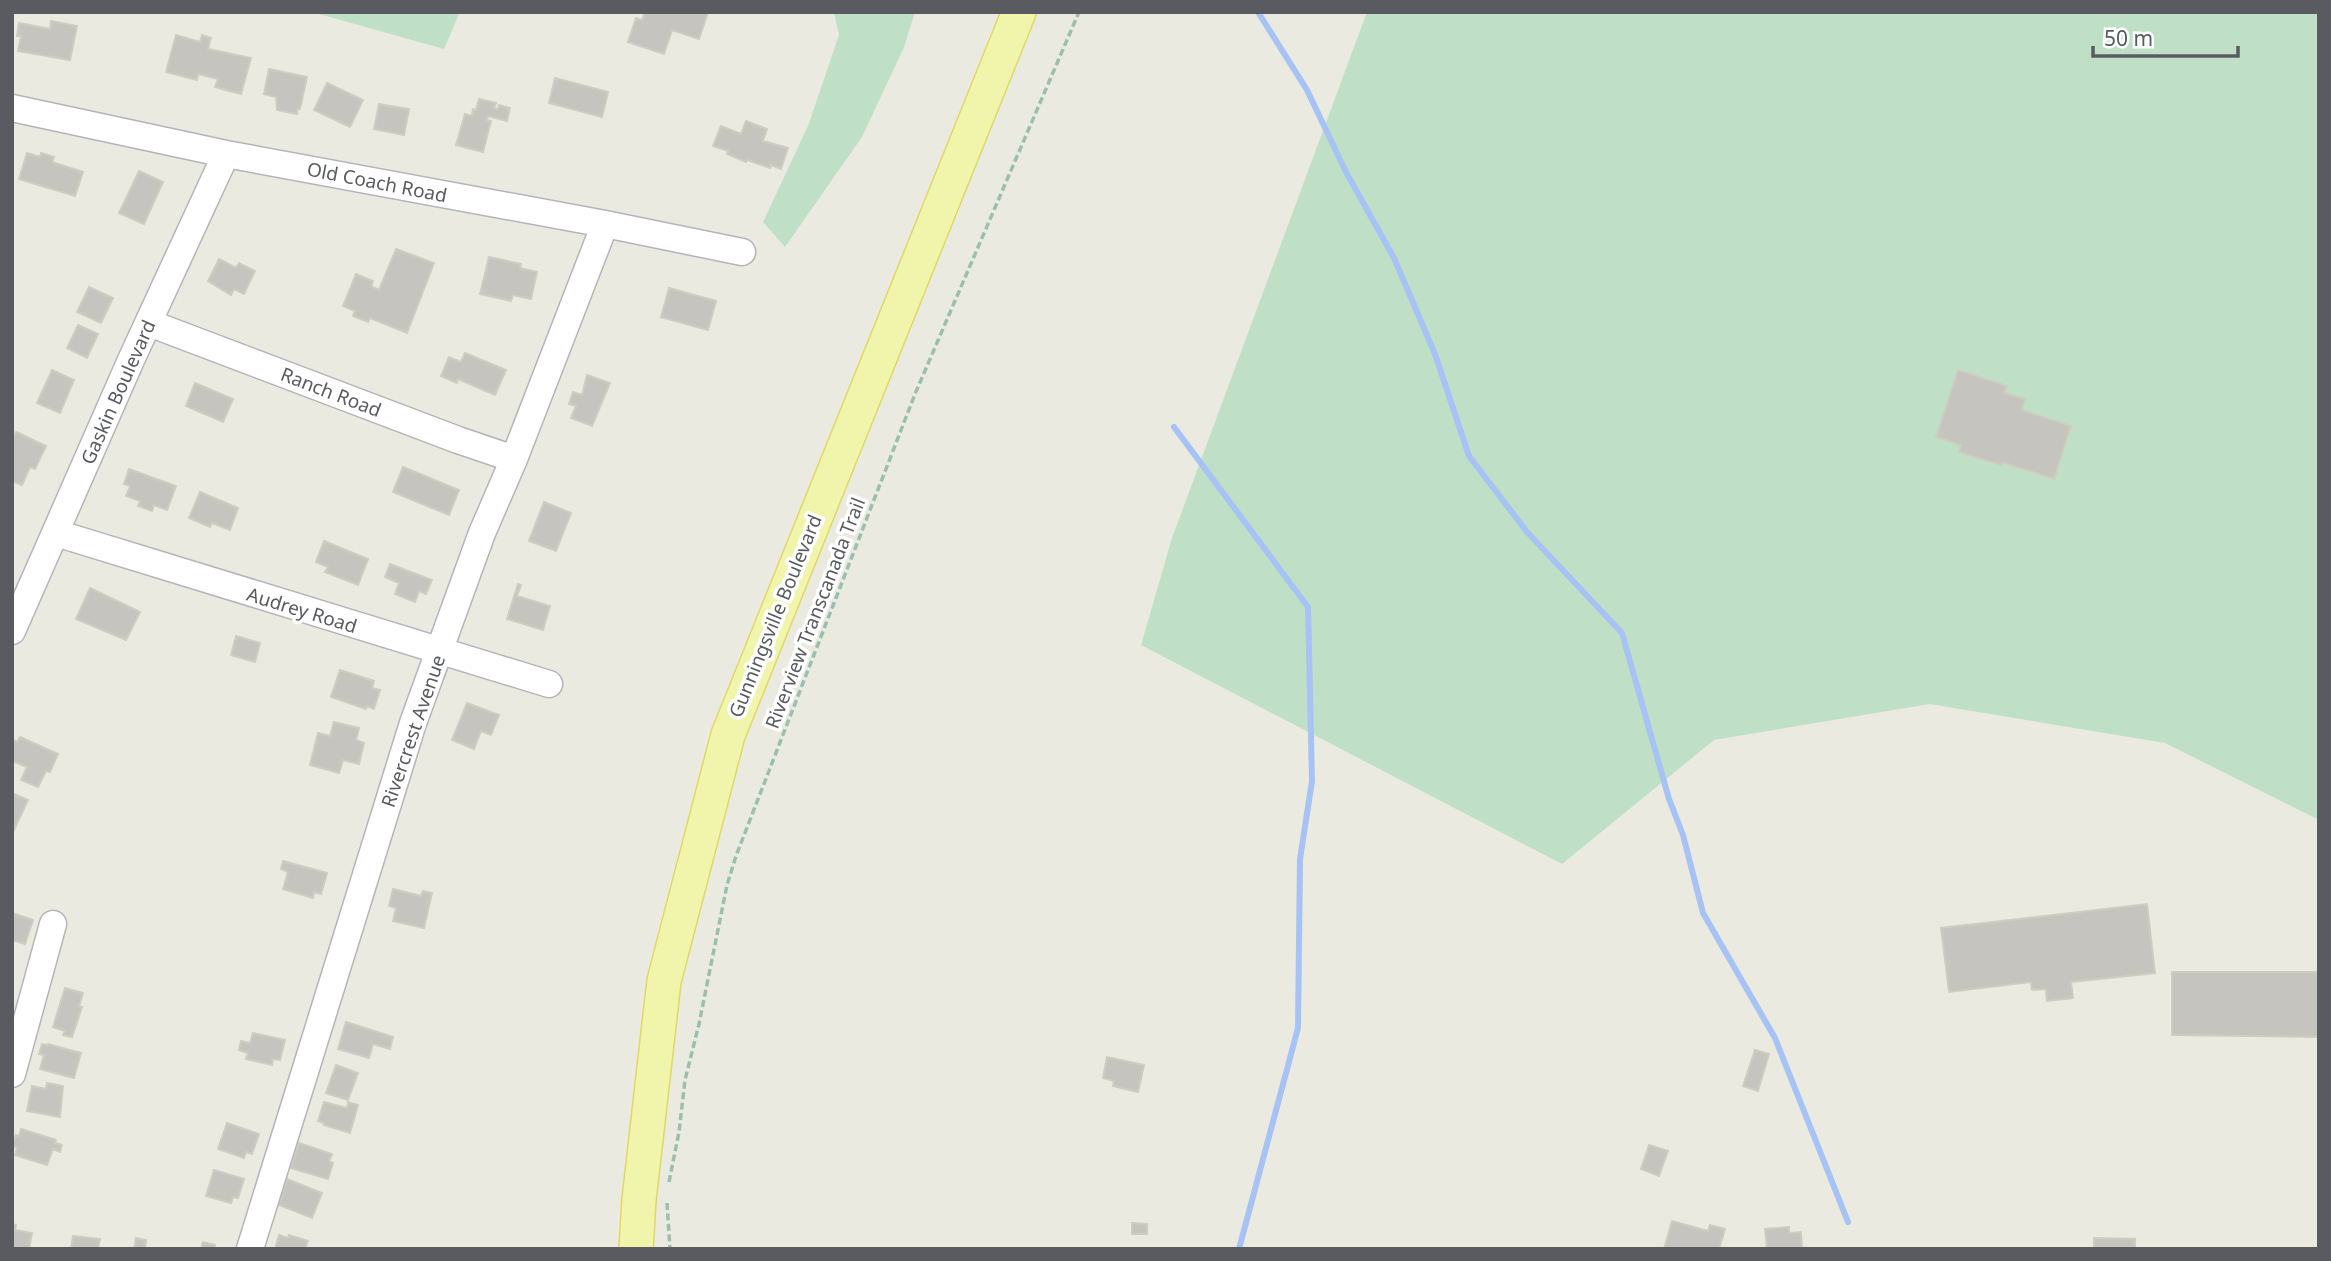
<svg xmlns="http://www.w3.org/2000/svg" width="2331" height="1261" viewBox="0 0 2331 1261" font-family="'Noto Sans',sans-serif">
<rect width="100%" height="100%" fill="#eaeae1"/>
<path fill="#bfe0c6" d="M312,12H460L444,49Z
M834,12H915L904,47L862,137L785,247L763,222L808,126L839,35Z
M1367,12H2319V820L2165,743L1930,704L1714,740L1562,864L1141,645L1172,538Z"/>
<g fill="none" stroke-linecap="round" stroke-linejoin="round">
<path stroke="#a7c2f4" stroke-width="6" d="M1258,12L1307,90L1346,172L1394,258L1435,354L1469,456L1527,532L1622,633L1669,799L1683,835L1703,913L1775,1038L1848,1222
M1174,427L1308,607L1312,781L1300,859L1298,1028L1239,1249"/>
</g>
<path fill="#c6c4be" stroke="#cecdc0" stroke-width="2" d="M645,12H708L699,39L672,30L664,54L628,42L636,18L642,20Z
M51,21L77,26L70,60L18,51L21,36H17L19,23L50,29Z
M176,35L200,42L202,35L211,38L208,49L251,58L241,94L215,87L218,79L198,74L197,80L166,72Z
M269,69L307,77L300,109H298L297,114L277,110L276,97L264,94Z
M555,78L608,92L602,117L549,103Z
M327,83L363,100L350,127L314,110Z
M479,99L496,103L494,108L498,109L499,105L510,108L507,121L488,116L487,120L491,121L483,152L456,145L465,114L472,116L473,109L476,110Z
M379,104L409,109L404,135L374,129Z
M746,121L767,129L763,141L788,148L781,169L771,165L770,168L747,160L746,162L727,154L728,151L713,146L721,126L741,134Z
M27,153L40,157L41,153L54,157L52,162L83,172L75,196L19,179Z
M139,171L163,182L144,224L119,213Z
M396,249L434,263L407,333L370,318L368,322L353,316L355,311L343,306L356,274L373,281L371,286L379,290Z
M489,257L521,264L520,268L537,272L531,299L513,295L511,301L480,294Z
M219,259L236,268L239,263L255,271L244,294L234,289L231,295L208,281Z
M89,287L113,298L101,323L77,312Z
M669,288L716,301L708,330L661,317Z
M78,325L98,334L87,358L67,348Z
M465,353L506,370L495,395L458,379L457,383L441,376L449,357L461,362Z
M52,370L74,380L60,413L37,403Z
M1958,370L2007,386L2004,393L2025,399L2022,410L2071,426L2054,479L2002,462L2001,465L1959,452L1961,445L1936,437Z
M587,375L610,383L592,426L571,418L576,406L569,404L573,392L582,395Z
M195,383L233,399L223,422L186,406Z
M16,432L46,446L35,469L30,467L22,485L12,481V441Z
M403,467L459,490L449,515L393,492Z
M129,469L176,486L167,510L154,505L152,511L138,506L140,501L126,496L130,486L124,484Z
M200,492L238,508L230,530L212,523L210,527L189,518Z
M544,502L571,513L556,551L529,541Z
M324,541L368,559L358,585L325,572L328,567L316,562Z
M390,564L432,580L426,594L419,591L415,602L395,594L399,583L385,577Z
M518,584L521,585L517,596L550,606L543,630L507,619Z
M90,588L140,612L126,640L76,619Z
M236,636L260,643L255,662L231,655Z
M340,670L374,681L372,688L380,690L374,709L367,706L366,709L331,697Z
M467,703L499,715L491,735L481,731L474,749L452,740Z
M334,722L359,728L356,740L364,743L359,764L343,760L339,773L310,765L318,733L330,736Z
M20,737L58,754L50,772L46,771L38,787L21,780L27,767L12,761V739L17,742Z
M12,793L28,800L14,830L12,829Z
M283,861L327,873L321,894L314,892L313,898L283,889L288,872L281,869Z
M393,889L421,896L423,891L432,893L424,928L393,921L396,908L389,906Z
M2147,904L2155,973L2071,982L2073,998L2047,1001L2046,989L2032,990L2031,982L1949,992L1941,928Z
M12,913L33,920L25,944L12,940Z
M2172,972H2319V1037L2172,1035Z
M65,988L83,993L79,1006L82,1007L72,1037L63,1035L65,1031L53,1027Z
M346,1022L393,1037L390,1049L373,1044L369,1058L338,1049Z
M253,1033L285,1040L280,1060L273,1059L272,1065L246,1059L248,1053L239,1050L241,1041L250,1043Z
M42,1044L47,1045L48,1044L81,1053L74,1078L40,1069L44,1055L39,1054Z
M1755,1050L1769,1054L1758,1091L1743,1086Z
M1107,1057L1144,1065L1138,1092L1113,1086L1114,1081L1103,1078Z
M336,1065L358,1073L348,1100L326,1093Z
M47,1083L63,1086L60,1117L27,1111L32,1086L46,1089Z
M324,1102L347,1108L348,1102L358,1105L350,1133L324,1125V1123L318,1121Z
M227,1123L259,1134L252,1154L246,1152L244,1158L218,1149Z
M21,1129L56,1140L55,1143L62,1145L60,1152L53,1149L47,1165L15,1155L17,1148L12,1145L16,1135L19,1136Z
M299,1143L332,1154L329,1161L333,1163L328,1179L291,1168Z
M1649,1145L1668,1151L1659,1176L1641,1169Z
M214,1170L244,1179L238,1198L233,1197L231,1203L206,1196Z
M287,1179L322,1193L312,1218L279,1205Z
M1672,1221L1708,1231L1710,1225L1725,1229L1719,1249H1664Z
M1132,1223L1147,1224V1234H1132Z
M12,1224L16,1225L15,1230L32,1233L29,1249H12Z
M1789,1227V1233L1801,1232L1802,1248L1809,1249L1767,1248L1765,1229Z
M279,1235L288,1238L289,1235L308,1241L305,1249H275Z
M73,1236L100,1239L98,1249H71Z
M136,1238L146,1240L145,1249H134Z
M2094,1238L2135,1239V1249H2094Z
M203,1242L215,1245L214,1249H201Z"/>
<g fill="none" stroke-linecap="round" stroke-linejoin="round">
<defs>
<path id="minor" d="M12,108L226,154L605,224L742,252
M149,323L458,440L514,459
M56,533L549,684
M12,631L131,360L226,154
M12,1074L53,924
M250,1249L413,723L482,533L514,459L605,224"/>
<path id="major" d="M636,1249L639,1200L664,981L728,735L1019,12"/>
</defs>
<use href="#minor" stroke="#b3b5ba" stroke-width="29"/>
<use href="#major" stroke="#e0d864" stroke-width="36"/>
<path stroke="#9ac0ad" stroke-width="3.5" stroke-dasharray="7 3.5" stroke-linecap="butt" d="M669,1182L679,1132L685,1080L699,1024L727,885L736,856L915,394L1079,12
M667,1203L670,1249"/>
<use href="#minor" stroke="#fff" stroke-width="26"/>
<use href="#major" stroke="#f1f5ab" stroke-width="33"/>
</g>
<g text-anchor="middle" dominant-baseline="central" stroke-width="7" stroke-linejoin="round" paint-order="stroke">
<g font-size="19" fill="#595b60" stroke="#fff">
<text transform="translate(377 182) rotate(11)">Old Coach Road</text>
<text transform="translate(118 392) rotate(-66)">Gaskin Boulevard</text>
<text transform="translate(331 392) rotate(21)">Ranch Road</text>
<text transform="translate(302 610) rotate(17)">Audrey Road</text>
<text transform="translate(815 613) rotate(-69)">Riverview Transcanada Trail</text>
<text transform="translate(775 616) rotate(-68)">Gunningsville Boulevard</text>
<text transform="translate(413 731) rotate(-71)">Rivercrest Avenue</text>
</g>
</g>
<rect width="2331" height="1261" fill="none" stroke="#595b60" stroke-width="28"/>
<path d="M2093 46v10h145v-10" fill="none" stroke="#595b60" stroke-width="3.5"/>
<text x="2104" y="46" font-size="21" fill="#595b60" stroke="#ffffff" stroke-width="5" paint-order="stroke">50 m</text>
</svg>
